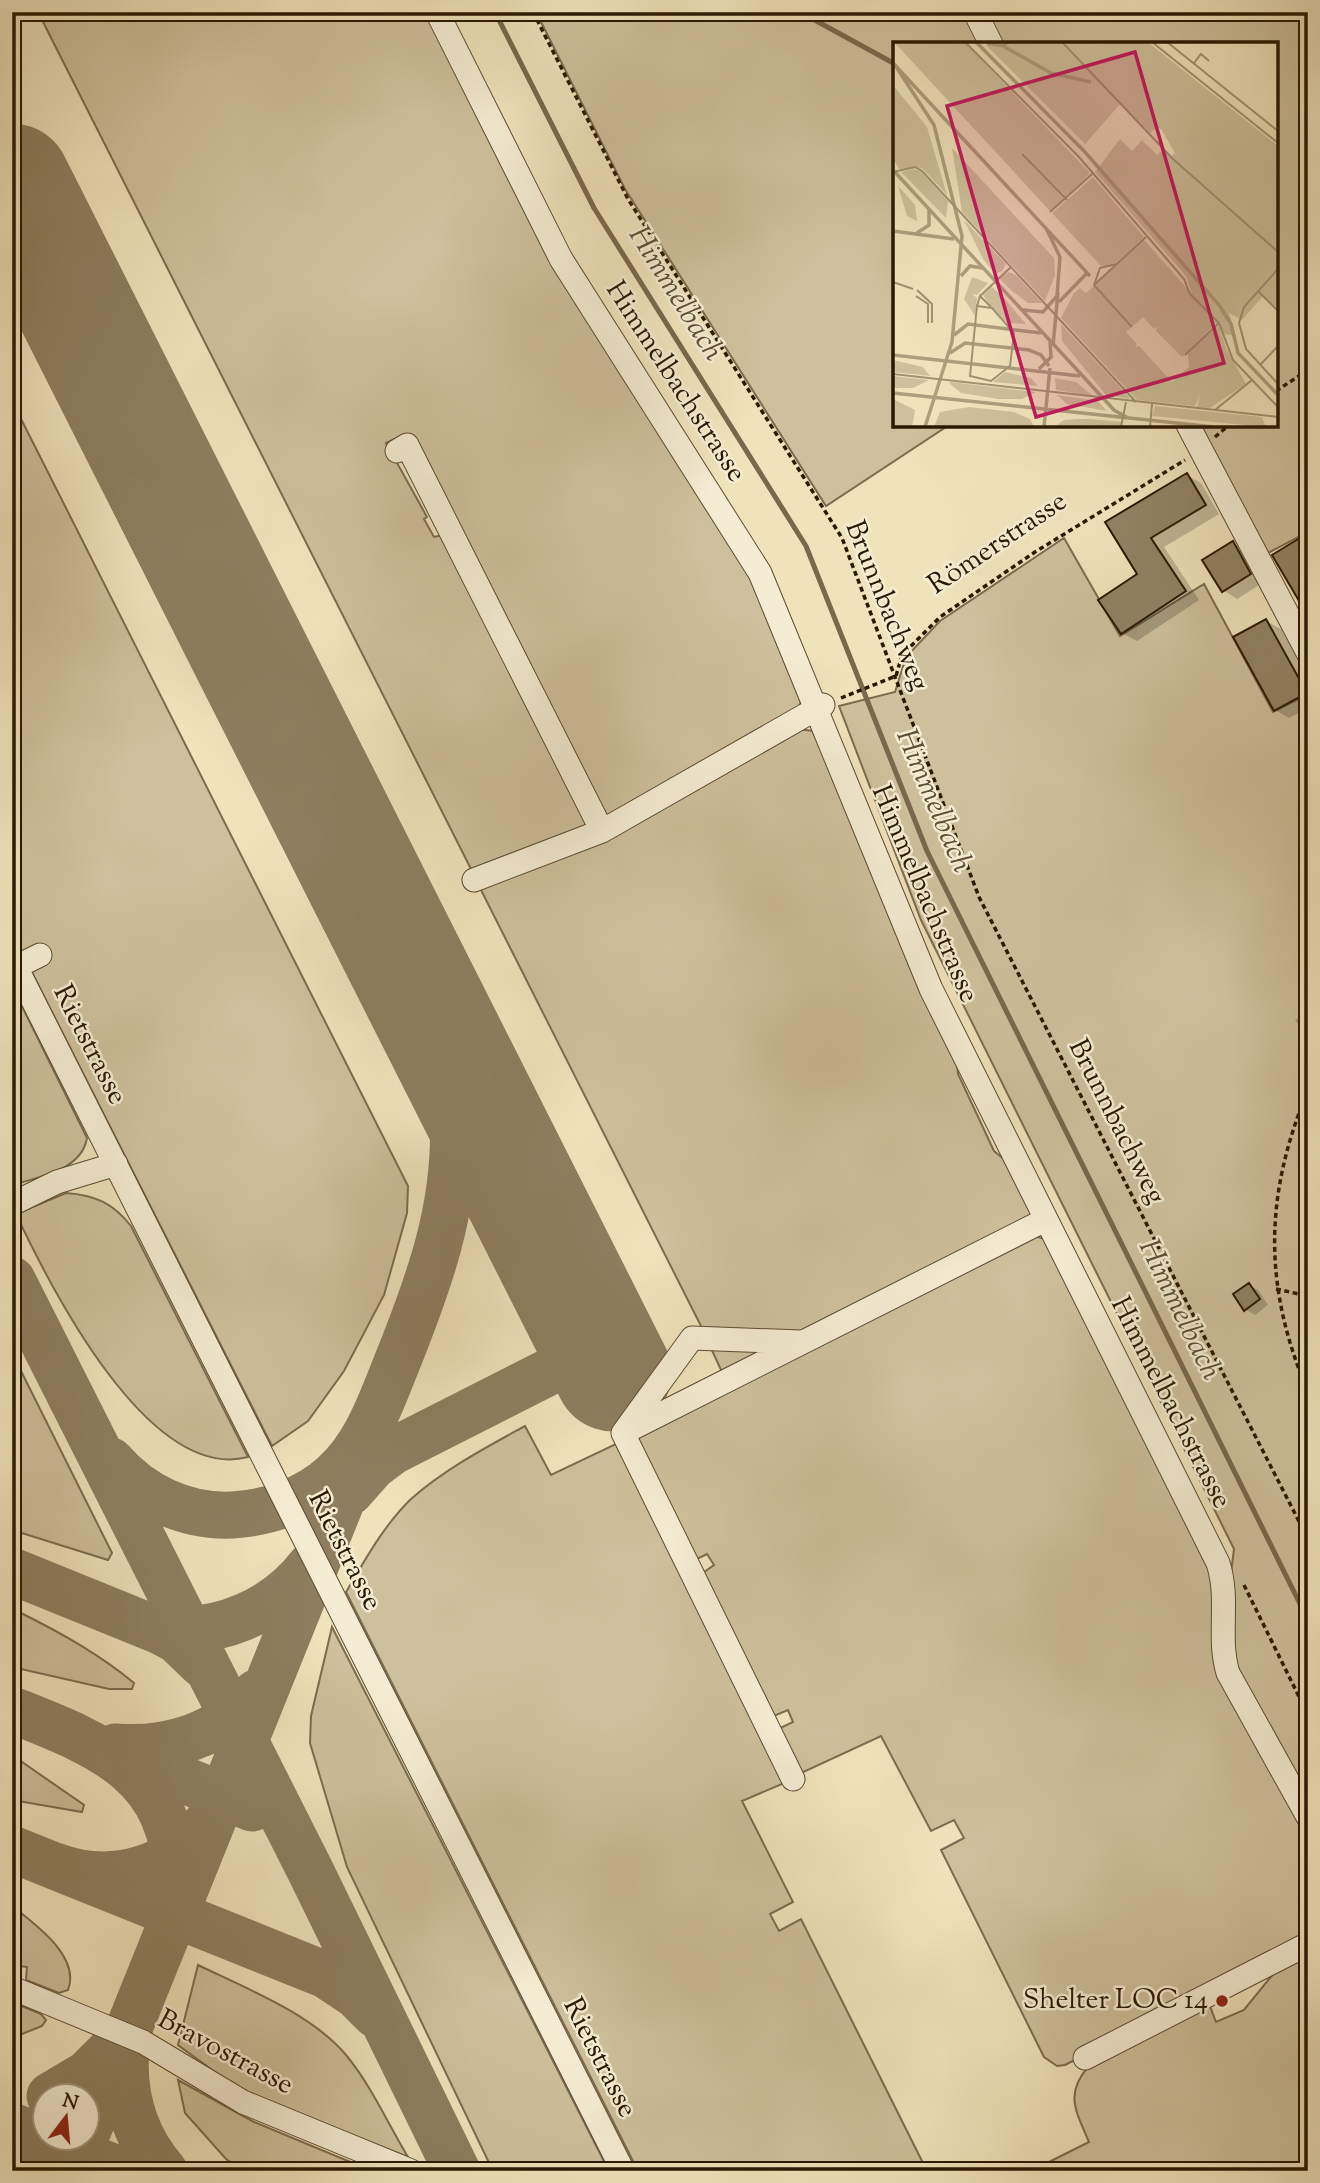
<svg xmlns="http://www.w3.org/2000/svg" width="1320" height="2183" viewBox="0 0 1320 2183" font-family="'Sorts Mill Goudy',serif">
<rect width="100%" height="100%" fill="#f0e3bc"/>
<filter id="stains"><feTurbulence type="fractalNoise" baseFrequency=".00286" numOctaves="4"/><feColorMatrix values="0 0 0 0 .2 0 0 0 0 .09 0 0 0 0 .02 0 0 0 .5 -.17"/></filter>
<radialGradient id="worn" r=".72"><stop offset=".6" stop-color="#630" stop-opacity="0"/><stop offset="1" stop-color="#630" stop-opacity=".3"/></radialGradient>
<path fill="#cec09c" stroke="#7c6c4f" stroke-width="2" d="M38,12H428L753,578L801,702L796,712L604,820L597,813L405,434L386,443L427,517L424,519L434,537L444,535L593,826L472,871Z
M536,12H1308V532L1266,554L1199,425H1276V44H895V425H949L826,506L625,189Z
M12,401L408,1186L407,1213L384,1295L344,1371L308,1421L272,1446L12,933Z
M1064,538L1120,636L1204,584L1273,712L1308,694V1797C1282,1752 1243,1697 1232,1647C1226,1616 1230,1579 1234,1549L921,920L839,706L895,692L906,657L940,621Z
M798,729L813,731L956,1056L958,1074L994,1151L1010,1164L1036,1215L813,1332L705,1334L480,888Z
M12,986L87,1138C82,1168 46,1175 20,1183L12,1182Z
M66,1193C95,1195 113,1203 131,1226L248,1457C148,1483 50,1286 16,1214Z
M1027,1234L1049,1240L1212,1577L1225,1686L1308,1831V1941L1065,2065L1057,2066L1044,2057L941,1850L964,1838L954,1820L931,1831L881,1736L797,1775L776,1730L793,1722L788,1710L769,1718L697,1577L714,1565L707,1554L691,1562L629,1435Z
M709,1344L786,1347L722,1372Z
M12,1353L112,1553L108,1560L12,1530Z
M525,1426L551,1475L620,1442L789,1781L742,1801L793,1902L770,1914L779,1931L801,1919L927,2171H638L346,1592C365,1560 384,1525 411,1499C445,1469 485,1448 525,1426Z
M21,1613C61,1633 99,1654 134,1683L132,1689H109L12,1667V1616L18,1617Z
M332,1627L609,2171L492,2169L347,1867L310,1743L311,1716Z
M12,1755L84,1805L82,1812L12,1800Z
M12,1906C35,1924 81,1957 68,1990L59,1993L26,1980L27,1967L12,1965Z
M1308,1949V2171H1031L1089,2142C1076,2111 1064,2094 1089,2066L1208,2001L1216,2022L1244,2010L1282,1963Z
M198,1965C245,1988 312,2014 346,2055C371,2085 388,2124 408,2157L241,2091L178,2045Z
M12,2002L41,2014L46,2020L42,2026L12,2038Z
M178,2080L254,2122L372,2171H245L226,2159L185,2113Z"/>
<path fill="#0003" d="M1187,475L1201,483L1219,514L1164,547L1199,600L1137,641L1122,633L1100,601L1139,575L1107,522Z
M1233,543L1247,551L1264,582L1237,599L1223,590Z
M1266,621L1281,629L1308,678V708L1289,718L1275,710Z
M1308,1012V1036L1295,1020Z
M1249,1285L1258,1290L1268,1305L1255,1315L1245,1309Z"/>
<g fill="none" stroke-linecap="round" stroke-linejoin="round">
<path stroke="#79684c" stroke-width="5" d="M495,12L594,208L806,546L927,851L1308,1620
M800,12L895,64"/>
<path stroke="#8d7e5f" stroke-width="47" d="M12,1280L311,1872L457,2171
M111,1461C141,1496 185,1517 232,1515C268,1513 307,1500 334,1475C366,1446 380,1405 396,1365C429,1283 458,1205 453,1115C451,1065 435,1023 414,978
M350,1492L373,1466L393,1451L600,1346
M12,1571L160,1631L177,1640L202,1664
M160,1627C216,1638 277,1610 311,1565
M12,1710C98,1744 176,1772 176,1883
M115,1747C168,1751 221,1735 256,1693
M117,1752L252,1808
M12,1849L326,1975L356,1995L375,2014
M55,1866C112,1887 173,1870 209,1820
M126,2048C122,2093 134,2136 164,2171
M50,2096L87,2074L118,2043
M12,2126L122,2171
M88,2130L360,1455
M12,2167L14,2171"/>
<path stroke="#8d7e5f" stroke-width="117" d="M12,182L613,1373"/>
</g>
<path fill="#918263" stroke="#2a1802" stroke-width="2" d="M1187,473L1206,505L1151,538L1186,591L1121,634L1098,600L1137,574L1105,522Z
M1308,533V616L1272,555Z
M1233,541L1251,574L1222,592L1202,560Z
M1266,619L1307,693L1274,711L1233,637Z
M1249,1283L1260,1299L1244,1311L1233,1294Z"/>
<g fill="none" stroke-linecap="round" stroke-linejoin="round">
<defs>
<path id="minor" d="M437,12L561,259L760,573L931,989L1218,1563C1230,1600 1217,1637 1228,1673L1308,1817
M975,12L991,44
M1188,425L1308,653
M397,451L407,445L602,831
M474,880L602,831L823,705
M12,959L623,2171
M16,967L40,955
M12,1204L57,1182L116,1164
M800,1342L692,1338L623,1433L1045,1220
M623,1433L793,1779
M12,1988L143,2042L243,2102L411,2171
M1085,2058L1308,1944"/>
</defs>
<use href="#minor" stroke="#5c4b30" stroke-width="25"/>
<path stroke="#2a1802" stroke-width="3.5" stroke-dasharray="5 3.5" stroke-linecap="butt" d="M533,12L628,199L842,538L979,897L1308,1539
M1276,391L1308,370
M1215,437L1229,425
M841,698L896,676L902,655L940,617L1035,552L1185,460
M1308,1090C1264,1196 1263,1286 1308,1392
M1276,1289L1308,1296
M1244,1585L1308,1715"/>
<use href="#minor" stroke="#f5edd3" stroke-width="23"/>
</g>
<circle fill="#8f2418" stroke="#f5edd3" stroke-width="2.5" cx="1222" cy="2001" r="7"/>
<g text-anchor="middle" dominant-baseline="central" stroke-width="5" stroke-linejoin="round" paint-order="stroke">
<g font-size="28" fill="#2a1802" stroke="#f5edd3">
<text transform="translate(675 382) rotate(57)">Himmelbachstrasse</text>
<text transform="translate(998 544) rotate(-34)">Römerstrasse</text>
<text transform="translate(886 606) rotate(68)">Brunnbachweg</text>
<text transform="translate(924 894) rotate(67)">Himmelbachstrasse</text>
<text transform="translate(89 1045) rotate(63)">Rietstrasse</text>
<text transform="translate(1116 1122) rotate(63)">Brunnbachweg</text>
<text transform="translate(1170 1403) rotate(63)">Himmelbachstrasse</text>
<text transform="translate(344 1551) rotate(63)">Rietstrasse</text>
<text transform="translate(225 2053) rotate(28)">Bravostrasse</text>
<text transform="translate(599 2058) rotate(63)">Rietstrasse</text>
</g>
<g font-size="28" fill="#2a1802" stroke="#f5edd3" text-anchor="end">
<text x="1208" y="2001">Shelter LOC 14</text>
</g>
<g font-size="30" font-style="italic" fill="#5e4e33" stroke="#f5edd3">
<text transform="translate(675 294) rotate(58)">Himmelbach</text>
<text transform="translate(933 801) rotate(67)">Himmelbach</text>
<text transform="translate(1179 1310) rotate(64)">Himmelbach</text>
</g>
</g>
<g transform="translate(893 42)">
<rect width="385" height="385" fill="#f0e3bc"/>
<path d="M1,0H71L197,131L172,156L127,111L172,158L157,169ZM102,0H255L385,104V267L370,254L349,278L336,271L343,294L331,292L299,252L293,234L202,130L227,97L239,109L249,98L264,113L270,108L277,115L282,111L268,87L263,86L257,91L228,61L192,102L93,3H104ZM0,43L34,85L54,153L29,126L6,127L0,117ZM59,106L161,216L162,233L152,259L69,170ZM20,127L27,129L55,159L53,176L8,130ZM200,135L251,195L224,220L209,225L159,171ZM5,144L22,163L24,179L14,174ZM71,178L113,222L109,229L102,232L90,217ZM251,198L324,280L289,315L263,289L264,284L261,287L250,275L240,284L202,243ZM115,230L123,233L149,261H135L119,249L106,236ZM79,235L95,241L84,253L79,252L84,256L82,274L71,257ZM98,244L111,256L133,282L114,281L96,262L90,253ZM201,244L239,285L233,290L244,302L242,305L246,304L279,340L296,325L295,311L326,283L333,306L353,342L317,366L304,365L307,352L302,364L244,358L168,276L181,251L187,246L193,251ZM168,282L236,355V357L213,353L169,299ZM0,318L30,325L37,334L0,330ZM112,330L138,336L145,344L100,340ZM0,334L36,338L20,346H0ZM162,336L183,340L200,354L163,348ZM56,341L58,340L143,350L129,357H105L68,351ZM164,353L205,359L214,369L174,362ZM0,357L22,368L19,385L0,384ZM262,364L369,375L373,385L259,374ZM76,365L121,370L137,377L141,385H41L47,370ZM184,377H196L230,380L227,385H161L171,378Z" fill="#cec09c"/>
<path fill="none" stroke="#ad9e7d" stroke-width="3.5" d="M83,0L191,109L326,263L338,282L345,311L385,353M94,1L110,4L115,0M110,4L158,31L198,40M0,21L197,234M2,23L41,83L69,194L59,300L32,385M0,128L221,368L235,376M0,189L61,197M24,191L36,183V168M68,234L77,224L89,226M166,260L194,231M130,268L150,270L164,254L167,215L153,186M61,293L75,282L148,291M160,304L165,250M57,311L72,301L136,308L148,313L156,324M0,313L187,334M146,327L158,315L157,299M0,351L321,385M151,385L157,326"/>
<path fill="none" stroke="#a19272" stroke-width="2" d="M72,0L186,115L291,237L297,252L326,281L340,318L385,365M169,0L280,117L385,210M259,0L385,101M274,0L385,89M301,21L308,12L316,19M129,112L174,158M0,130L22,125L29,129L243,360M157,170L199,132M223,222L207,226L201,243L253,195M385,227L351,265L346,281L353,307L385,342M0,240L20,247M201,243L239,285M24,248L39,262V281M365,249L385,269M23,254L35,262V281M87,254L118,225M84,264L99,266L121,291L117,324L98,339L77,334ZM84,264L87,254L98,265M292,313L326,281M367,323L385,304M0,332L385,375M322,368L359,338M228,385L233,360M257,385L259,362"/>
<path fill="#c2185b" fill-opacity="0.15" stroke="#c2185b" stroke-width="3.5" d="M242,10L331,321L143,375L54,64Z"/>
<rect width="385" height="385" fill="none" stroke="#2a1802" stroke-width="3.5"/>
</g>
<rect width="1320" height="2183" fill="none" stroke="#f0e3bc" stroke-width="42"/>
<rect x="14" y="14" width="1292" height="2155" fill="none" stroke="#2a1802" stroke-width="3.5"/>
<rect x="21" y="21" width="1278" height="2141" fill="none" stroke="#2a1802" stroke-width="2"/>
<g transform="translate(66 2117) rotate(16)"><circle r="33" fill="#f5edd3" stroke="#a4987f" stroke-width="2"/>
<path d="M0-5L12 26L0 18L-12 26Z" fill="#8f2418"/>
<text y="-10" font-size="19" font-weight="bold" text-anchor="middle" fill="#2a1802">N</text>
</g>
<rect width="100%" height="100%" filter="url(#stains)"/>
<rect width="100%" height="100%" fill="url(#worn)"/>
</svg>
